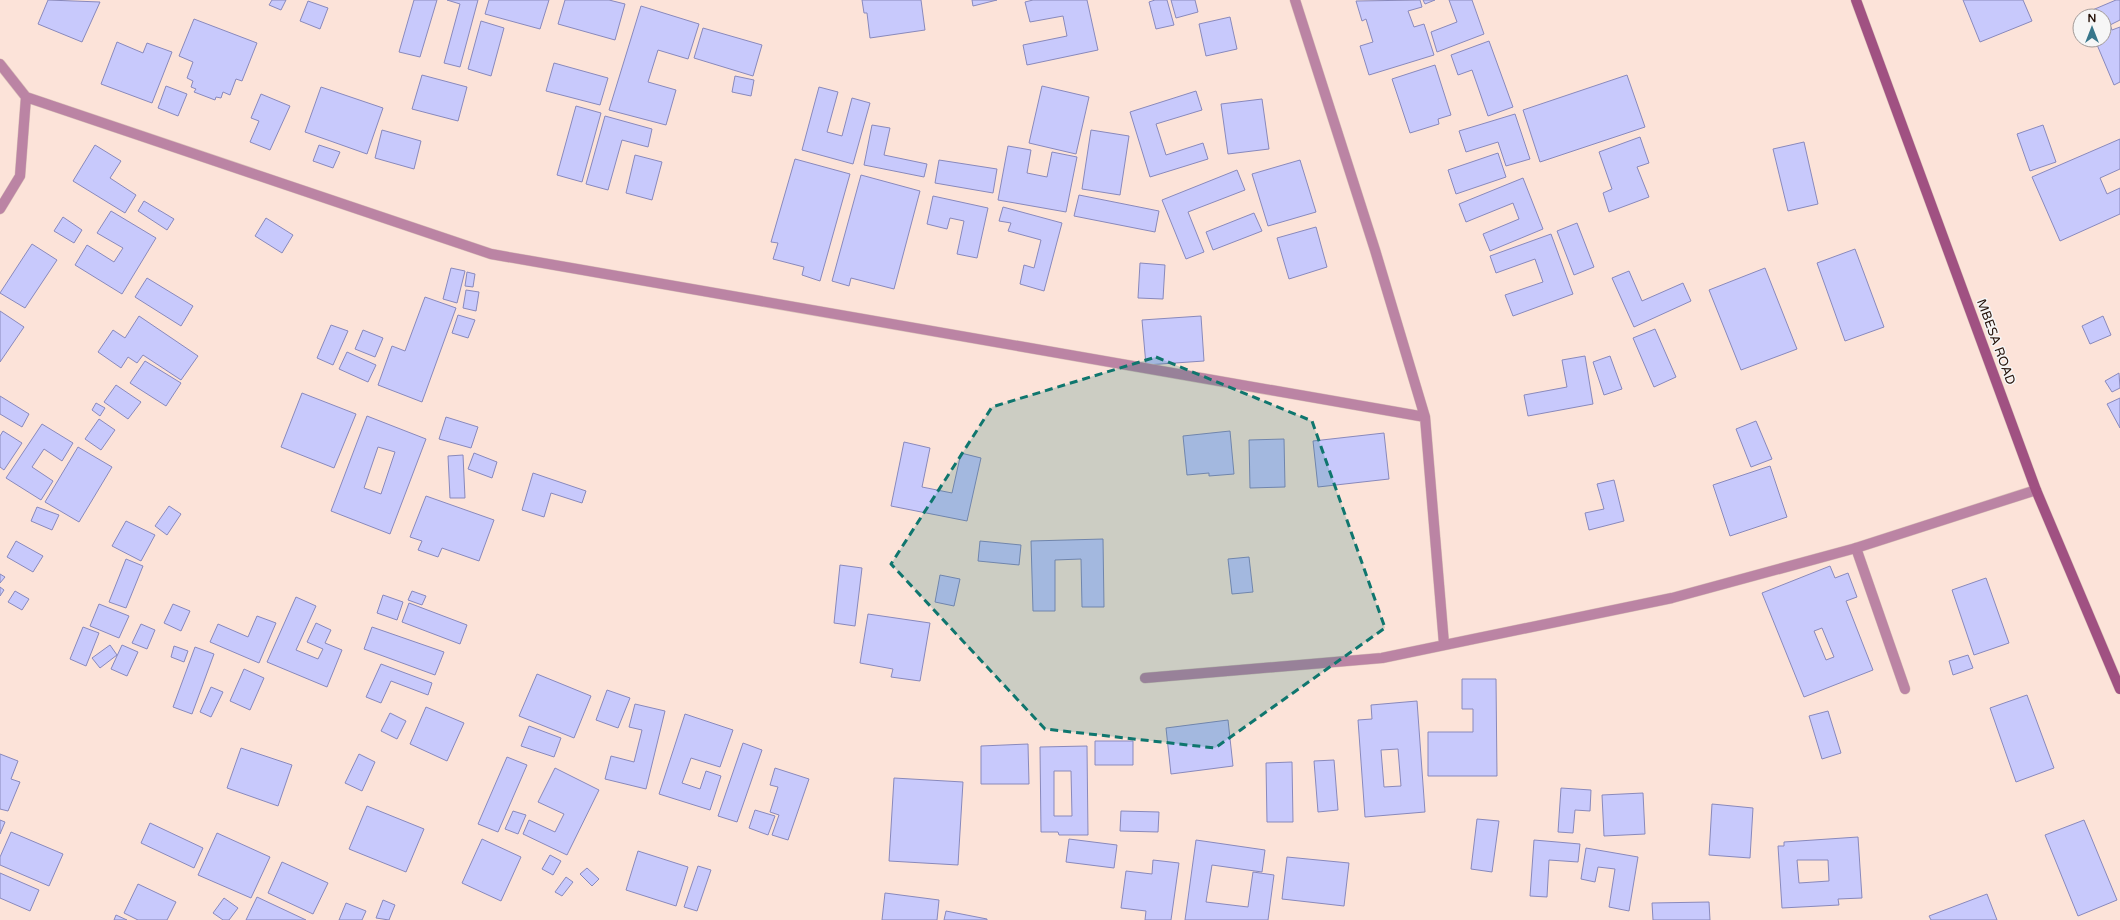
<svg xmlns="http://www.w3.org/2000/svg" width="2120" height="920" viewBox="0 0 2120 920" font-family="'Varela Round',sans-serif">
<rect width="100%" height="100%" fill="#fce3d9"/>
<path fill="#c8c9fc" stroke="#8989bc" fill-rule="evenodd" d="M48,0L100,2L82,42L38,24Z
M272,0H286L281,10L269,5Z
M414,0H437L420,57L399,52Z
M447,0H478L460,67L444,63L460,4Z
M489,0H549L540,29L485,14Z
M565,0H609L625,4L615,40L558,24Z
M862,0H921L925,30L870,38L867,13H864Z
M972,0H997L973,6Z
M1033,0H1087L1098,50L1027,65L1023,45L1067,36L1063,16L1030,22L1025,2Z
M1155,0H1167L1174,25L1156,29L1149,2Z
M1171,0H1195L1198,12L1176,18Z
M1420,0L1422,7L1408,11L1414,27L1424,24L1434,55L1369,75L1360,46L1373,42L1366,19L1362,21L1356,1Z
M1423,0H1435L1425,4Z
M1449,0H1472L1484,34L1437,52L1431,32L1457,22Z
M1963,0H2023L2032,21L1980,42Z
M2116,0H2120V20L2110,25L2112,30L2120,27V82L2114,85L2095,40H2104V16H2084L2083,14Z
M308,1L328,8L320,29L300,21Z
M641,6L699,24L688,59L658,50L648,82L676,90L666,125L609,110Z
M1230,17L1237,49L1206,56L1199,24Z
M194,19L257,43L242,81L236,79L230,95L223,92L221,98L216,97L215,100L194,92L196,89L191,87L193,81L187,78L193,62L179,56Z
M481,21L504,28L491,76L468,69Z
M703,28L762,45L753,76L694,58Z
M1489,41L1513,107L1488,116L1472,70L1458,75L1451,55Z
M117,42L143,53L147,43L172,52L152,103L101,84Z
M554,63L608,78L600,105L546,91Z
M1435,65L1451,115L1438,119L1439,124L1410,133L1392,79Z
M422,75L467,87L458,121L412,109Z
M1627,75L1645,127L1540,162L1523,110Z
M735,76L754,80L751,96L732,92Z
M166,86L187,94L178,116L158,108Z
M1042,86L1089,97L1076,154L1029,143Z
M321,87L383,108L367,154L305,132Z
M819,87L838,92L827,132L842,136L852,98L870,103L853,164L802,150Z
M1196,91L1202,110L1156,124L1166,155L1203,143L1208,159L1150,177L1130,112Z
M261,94L290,106L270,150L250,142L259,121L251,118Z
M1262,99L1269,149L1228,154L1221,104Z
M576,106L601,113L582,182L557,175Z
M1515,114L1530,159L1506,166L1498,142L1466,152L1459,131Z
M605,116L652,129L648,147L622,140L608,190L586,184Z
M872,125L890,128L884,155L927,164L924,177L864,165Z
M2043,125L2056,162L2030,171L2017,134Z
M382,130L421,141L414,169L375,158Z
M1091,130L1129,136L1120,195L1082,189Z
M1640,137L1649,163L1637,167L1649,197L1609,212L1603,193L1612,189L1599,152Z
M2120,139V169L2100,178L2107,194L2120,188V214L2060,241L2032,177Z
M1804,142L1818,204L1788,211L1773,149Z
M95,145L121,161L110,178L136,195L125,213L73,181Z
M319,145L340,152L333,168L313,161Z
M1008,146L1031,150L1027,173L1047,177L1052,152L1077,157L1066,212L998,200Z
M1498,153L1506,177L1456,194L1448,170Z
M635,155L662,162L652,200L626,193Z
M795,159L850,174L820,281L802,275L804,267L773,259L778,243L771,242Z
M939,160L997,169L993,193L935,183Z
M1300,160L1316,212L1268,226L1252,174Z
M1237,170L1245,190L1188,212L1204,252L1186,259L1162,200Z
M861,175L920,191L894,289L851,278L849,286L832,281Z
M1523,178L1543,229L1490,251L1483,234L1519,219L1513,203L1466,222L1459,204Z
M1079,195L1159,211L1155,232L1074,216Z
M933,196L988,208L977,258L957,254L964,221L950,218L947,229L927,224Z
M144,201L174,219L167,230L138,211Z
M1003,207L1062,223L1044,291L1020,284L1024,265L1034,268L1041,240L1008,231L1011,223L999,221Z
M111,211L156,238L122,294L75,265L87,245L114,262L123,248L97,233Z
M1254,213L1262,231L1213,250L1206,232Z
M63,217L82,230L74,243L54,231Z
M266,218L293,235L282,253L255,236Z
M1577,223L1594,267L1574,275L1557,231Z
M1316,227L1327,267L1289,279L1277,238Z
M1551,234L1573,294L1513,316L1505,295L1543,282L1535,259L1496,273L1490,256Z
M32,244L57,260L25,308L0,293Z
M1855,249L1884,327L1845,341L1817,263Z
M1140,263L1165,265L1163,299L1138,298Z
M451,268L465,271L457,303L443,299Z
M1765,268L1797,349L1741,370L1709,290Z
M1629,271L1642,301L1683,283L1691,301L1634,327L1612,278Z
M467,272L475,274L473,287L465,286Z
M147,278L193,306L181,326L135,297Z
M466,290L479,292L476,311L463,308Z
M425,297L456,308L422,402L378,385L392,346L405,351Z
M0,311L24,327L0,362Z
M458,315L475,320L468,338L452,333Z
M139,316L198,356L181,380L143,355L137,363L128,357L121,368L98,352L113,330L125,338Z
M1201,316L1204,361L1146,365L1142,320Z
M2103,316L2111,335L2090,344L2082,326Z
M331,325L348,331L333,365L317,358Z
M1655,329L1676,377L1654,387L1633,338Z
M363,330L383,338L375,357L355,349Z
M347,352L376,365L368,382L339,369Z
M1585,356L1593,404L1528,416L1524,395L1567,387L1562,360Z
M1610,356L1622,389L1604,395L1593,362Z
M145,361L181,383L166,406L130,383Z
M2119,373L2120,388L2112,392L2105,381Z
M116,385L141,402L128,419L104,402Z
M302,393L356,414L334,468L281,447Z
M0,396L29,414L22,427L0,414Z
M2120,398V428L2107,404Z
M96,403L105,408L100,416L92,410Z
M367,416L426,439L390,534L331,511ZM378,447L395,452L381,494L364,488Z
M446,417L478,427L471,448L439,439Z
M99,419L115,430L101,450L85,439Z
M1756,421L1772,459L1751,467L1736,429Z
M42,424L73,443L62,461L44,449L32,467L53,481L41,500L6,478Z
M3,431L22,443L4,470L0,467V436Z
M1230,431L1234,474L1209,476V473L1187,475L1183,436Z
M1384,433L1389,479L1318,487L1313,441Z
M1284,439L1285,487L1250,488L1249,440Z
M904,442L930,448L922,487L952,493L961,453L981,458L967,521L891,506Z
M78,447L112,467L79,522L45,502Z
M474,453L497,462L492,478L468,469Z
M463,455L465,498H450L448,456Z
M1770,466L1787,517L1730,536L1713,485Z
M533,473L586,491L582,503L551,493L544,517L522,510Z
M1614,480L1624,521L1589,530L1585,513L1604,509L1597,484Z
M426,496L494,520L479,561L442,548L438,557L418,550L422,541L410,537Z
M169,506L181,514L167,535L155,526Z
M37,507L59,515L52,530L31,521Z
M126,521L155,535L141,561L112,546Z
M1103,539L1104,607H1082L1081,559L1055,560V611H1033L1031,541Z
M16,541L43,556L33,572L7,557Z
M980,541L1021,545L1019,565L978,561Z
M1249,557L1253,592L1232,594L1228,559Z
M126,559L143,566L126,608L109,602Z
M840,565L862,568L855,626L834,623Z
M1830,566L1835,578L1848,573L1857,597L1846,601L1873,670L1804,697L1762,593ZM1822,628L1834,657L1826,660L1814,631Z
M0,574L5,577L0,583Z
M940,575L960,579L954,606L935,602Z
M1986,578L2009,643L1974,655L1952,590Z
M0,587L4,590L0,596Z
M15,591L29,599L22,610L8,602Z
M412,591L426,596L422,605L408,600Z
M383,595L403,602L397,620L377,613Z
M296,597L316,606L296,650L318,659L323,649L307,642L316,623L331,630L325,643L342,650L327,687L267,662Z
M409,603L467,625L460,644L402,622Z
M99,604L129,616L119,638L90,626Z
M173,604L190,611L181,631L164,623Z
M868,614L930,623L920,681L891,677L893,669L860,663Z
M257,616L276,623L259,663L210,642L218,624L248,637Z
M141,624L155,630L147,649L132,643Z
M83,627L99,633L86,666L70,659Z
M372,627L444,652L435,675L364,649Z
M110,645L117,655L100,668L92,658Z
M122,645L138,652L127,676L111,669Z
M174,646L188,651L184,662L171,657Z
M195,647L214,654L192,714L173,707Z
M1968,655L1973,668L1953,675L1949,661Z
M381,664L432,683L428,695L391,681L381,703L366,697Z
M244,669L264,678L250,710L230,701Z
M537,674L591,696L574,738L519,716Z
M1462,679H1496L1497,776H1428V732H1473V709H1462Z
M211,687L223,692L211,717L200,712Z
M607,690L630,698L618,728L596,720Z
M2027,695L2054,768L2016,782L1990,708Z
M1417,701L1425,812L1365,817L1358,720L1372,719L1371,705ZM1398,749L1401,786L1384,787L1381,750Z
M635,704L665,711L646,789L605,779L611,756L634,762L642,730L629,727Z
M426,707L464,723L447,761L410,744Z
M1828,711L1841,753L1822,759L1809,716Z
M390,713L406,721L397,739L381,731Z
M685,714L733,730L720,767L691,758L682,783L700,789L706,771L721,776L710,810L659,794Z
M1228,720L1233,766L1171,774L1166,728Z
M529,726L561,738L554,757L521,746Z
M1095,741H1133V765H1095Z
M743,743L762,750L737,822L718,816Z
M1028,744L1029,784H981V746Z
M1087,746L1088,835H1059L1058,832H1041L1040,747ZM1054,771H1071L1072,816H1054Z
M241,748L292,765L278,806L227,788Z
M0,754L18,761L11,779L20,782L8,811L0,809Z
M359,754L375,762L362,791L345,783Z
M507,757L527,765L498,832L478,824Z
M1334,760L1338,810L1318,812L1314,761Z
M1292,762L1293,822H1267L1266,763Z
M555,768L599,790L567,855L523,834L529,820L555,832L564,814L538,802Z
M775,768L809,779L788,840L772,835L779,815L770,812L778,787L770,785Z
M894,778L963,782L958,865L889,861Z
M1561,788L1591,790L1590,811L1575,810L1573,833L1558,832Z
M1643,793L1645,834L1604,836L1602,795Z
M1712,804L1753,808L1750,858L1709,855Z
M367,806L424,829L406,872L349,849Z
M755,810L775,816L768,835L749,828Z
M513,811L526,815L518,834L505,829Z
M1121,811L1159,812L1158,832L1120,831Z
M1477,819L1499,821L1492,872L1471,869Z
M0,820L5,822L0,834Z
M2084,820L2117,900L2078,916L2045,835Z
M150,823L203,848L194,868L141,843Z
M11,832L63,854L49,886L0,865V857Z
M217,833L270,857L251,898L198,875Z
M1858,837L1862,898L1838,899L1839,905L1782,908L1778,846H1784V842ZM1797,860H1828L1829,881L1799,883Z
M482,839L521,857L501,901L462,883Z
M1069,839L1117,845L1114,868L1066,862Z
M1196,840L1265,850L1262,872L1212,865L1206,902L1248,907L1253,872L1274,875L1268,920H1185Z
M1534,840L1580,844L1578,862L1549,860L1547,897L1530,896Z
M1586,848L1638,857L1629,911L1609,907L1615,869L1598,867L1595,882L1581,879Z
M638,851L688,867L676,906L626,890Z
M550,855L561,861L553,875L542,869Z
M1287,857L1349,863L1344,906L1282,899Z
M1153,860L1179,863L1171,920H1145L1146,911L1121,908L1126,871L1152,874Z
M282,862L328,883L313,914L268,893Z
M698,866L711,870L697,911L684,907Z
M587,868L599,879L592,886L580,874Z
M0,873L39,890L30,911L0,898Z
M566,877L573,882L562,896L555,892Z
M138,884L176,902L167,920H138L124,913Z
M885,893L939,900L937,920H882Z
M1987,894L1997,920H1931L1929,916Z
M257,897L306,920H246Z
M224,898L238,908L229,920H223L213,913Z
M383,900L395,905L389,920L376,918Z
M1709,902L1710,920H1653L1652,903Z
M346,903L366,911L362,920H339Z
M946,911L987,919V920H944Z
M116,915L127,920H114Z"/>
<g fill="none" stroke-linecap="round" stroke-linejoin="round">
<defs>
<path id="lane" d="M1856,548L1905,689"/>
<path id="street" d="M1295,0L1375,250L1425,417L1444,644
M0,64L26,97L20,176L0,209
M26,97L491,254L1425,417
M1145,678L1382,658L1672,598L1856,548L2036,490"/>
<path id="secondary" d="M1856,0L2036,490L2120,689"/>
</defs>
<use href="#lane" stroke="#dac1b8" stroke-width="11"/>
<use href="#street" stroke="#dac1b8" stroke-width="11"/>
<use href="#secondary" stroke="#dac1b8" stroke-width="11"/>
<use href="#lane" stroke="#bb84a4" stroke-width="10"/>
<use href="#street" stroke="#bb84a4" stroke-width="10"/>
<use href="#secondary" stroke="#a05182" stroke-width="10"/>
</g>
<path fill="#0f766e" fill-opacity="0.2" stroke="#0f766e" stroke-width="3" stroke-dasharray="8 5" stroke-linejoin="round" d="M1156,357L1312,421L1385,628L1215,748L1045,729L891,564L992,407Z"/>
<g text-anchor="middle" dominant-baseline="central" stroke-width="3" stroke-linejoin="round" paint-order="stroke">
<g font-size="13" fill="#251108" stroke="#f6f6f6">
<text transform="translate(1996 342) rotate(70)">MBESA ROAD</text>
</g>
</g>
<g transform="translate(2092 28)"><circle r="19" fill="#f6f6f6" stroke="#a29a97"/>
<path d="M0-3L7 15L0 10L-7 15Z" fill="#37768b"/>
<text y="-6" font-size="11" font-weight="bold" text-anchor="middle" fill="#251108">N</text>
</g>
</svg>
